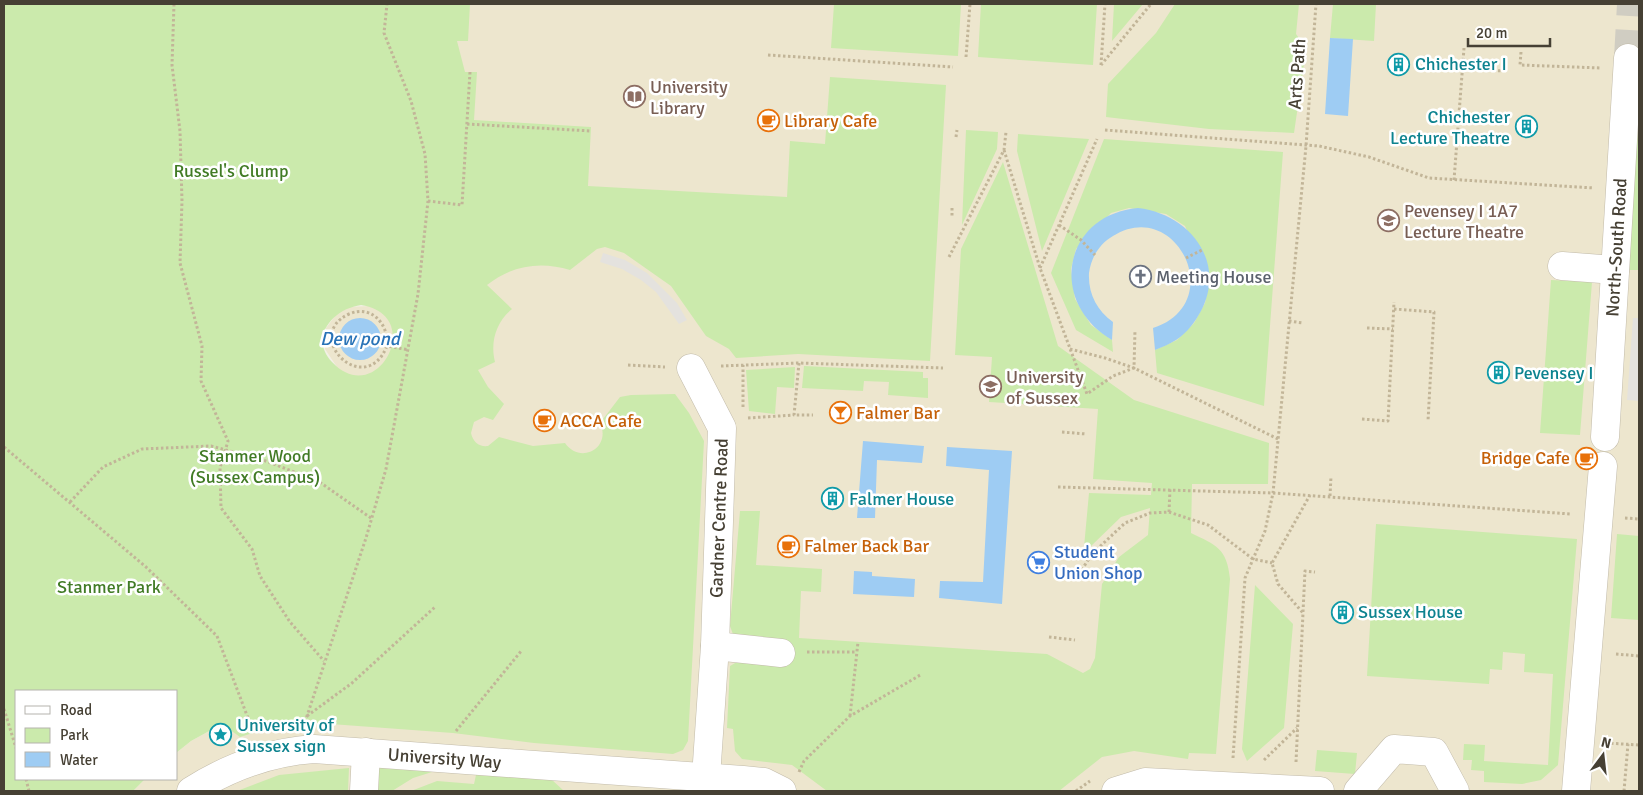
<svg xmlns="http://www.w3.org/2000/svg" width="1643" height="795" viewBox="0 0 1643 795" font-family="Signika,sans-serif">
<rect width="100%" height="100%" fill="#f3f0e5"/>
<path fill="#ede6ce" d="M339,4H1639V791H133L145,779H176V753L191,741L222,724L337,367L325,349L326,328L338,312L348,307L369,306Z"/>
<path fill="#cbeaac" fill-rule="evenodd" d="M4,4H470L468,41H457L465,72H477L474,120L591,127L588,186L787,197L790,141L825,144L830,77L946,85L930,361L798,354L736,358L729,349L706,336L671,286L624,253L605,247L597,249L570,270C541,261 512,265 487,285L512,309C496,322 490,342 495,362L478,370L488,387L504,404L493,420L484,417L474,422L471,433C473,442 479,447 488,446L499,437L533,446L565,443C580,465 612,448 600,423L620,397L631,395L675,394L689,413L704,441L688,741L683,750L673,754L534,743L453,733L290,721L240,737L222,724L191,741L176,753V691H16V779H145L133,791H4ZM361,305C427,315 377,410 332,362C309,338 332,309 361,305Z
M834,4H961L958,56L831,48Z
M981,4H1097L1093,65L978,57Z
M1114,4H1143L1112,41Z
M1175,4H1299L1296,34L1301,41L1299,55L1304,64L1294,133L1209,129L1106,117L1108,84L1156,33Z
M1333,4H1376L1374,41L1330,38Z
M1639,104V270H1628Z
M966,130L998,132L997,149L962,225Z
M1018,134L1089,139L1042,251L1017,151Z
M1104,139L1283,152L1264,406L1157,373L1155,350L1177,340L1194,323L1205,303L1209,279L1185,226L1166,214L1129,208L1111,213L1076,249L1071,269L1075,299L1091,325L1112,340L1113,352L1076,330L1051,273Z
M1003,162L1058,346L1134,400L1269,443L1268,484H1192L1191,533C1216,545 1227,548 1230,579L1216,754L1189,753L1188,759L1134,751L1102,757L1059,791H827L792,765L742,759L735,751L733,729L727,728L730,666L742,659L730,626L740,511H760L756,565L822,569L821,592L801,591L799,638L1047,654L1083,673L1090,669L1095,658L1102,584L1119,557L1148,535L1150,508L1121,517L1089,548L1083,558L1089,493L1151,495L1152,483L1093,479L1098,409L989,402L992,357L955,355L961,249Z
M1551,280L1592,282L1580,435L1540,433Z
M804,366L923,372V378H928V398L888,395L889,382L864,381L863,391L802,388Z
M795,367L794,388L777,387L775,414L749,411L746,370Z
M1376,524L1577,539L1558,765L1541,780L1522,784L1484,782V771L1471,770L1472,760H1463L1464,744L1485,745L1484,761L1548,765L1553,674L1524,672L1525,654L1503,652L1502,670L1490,669L1489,684L1367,676Z
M1617,534L1639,536V620L1611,618Z
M1255,585L1293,624L1284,728L1247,761L1242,749Z
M1317,750L1357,753L1355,774L1315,771Z
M383,766L432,772L413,778L392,791H375L376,772Z
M349,768L348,791H237L279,775Z
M476,775L551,779L564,791H411L437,781L474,784Z"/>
<path fill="#e4e2de" d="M603,253L625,260L647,273L677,303L687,320L679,324L656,292L641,280L622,269L600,262Z
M1633,318H1639V401L1627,400Z"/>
<path fill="#9eccf3" d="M1330,38L1353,39L1348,116L1325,114Z
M1138,208C1189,214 1227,261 1201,311C1195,322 1187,333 1176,340C1170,344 1162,347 1155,350L1153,328C1229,303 1176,196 1113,236C1099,244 1091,258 1089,273C1088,294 1097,310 1113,322L1112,340C1048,303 1062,215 1138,208Z
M339 339a21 21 0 1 1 42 0a21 21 0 1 1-42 0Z
M863,441L924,446L922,463L877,460L875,518H857Z
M947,447L1012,451L1002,604L939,598L940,581L983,582L989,470L946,466Z
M854,571L872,572V576L915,579L914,597L853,594Z"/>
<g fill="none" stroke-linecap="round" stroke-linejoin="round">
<path stroke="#d0cdc2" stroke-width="28" stroke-dasharray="28 14" stroke-linecap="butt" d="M1628,58L1631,4"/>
<defs>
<g id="minor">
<path d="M1562,266L1615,270"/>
<path d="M691,368L722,428L715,646L706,777"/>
<path id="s1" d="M1605,437L1628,58"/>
<path d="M715,646L781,653"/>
<path id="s2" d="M191,791C229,767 270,752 314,749L743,780L764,782L782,791"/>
<path d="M364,791L366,752"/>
<path d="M1116,791L1145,782L1320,791"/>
<path d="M1358,791L1394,749L1434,752L1455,791"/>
<path d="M1576,791L1603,466"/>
</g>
</defs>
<use href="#minor" stroke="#c2bbaa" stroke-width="29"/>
<path stroke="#c2b598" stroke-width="3" stroke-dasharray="2.5 2.5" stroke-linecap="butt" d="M174,4L172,65L180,131L182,201L180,263L202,346L201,381L228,441L220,468L221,508L252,549L260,576L290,622L324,661
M1521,52L1520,65L1601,68
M768,55L953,67
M966,57L970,4
M1101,65L1151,4
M1101,65L1105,4
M1463,69L1503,71
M467,124L591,131
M1105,130L1319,146L1369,157L1429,178L1594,188
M956,137L957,130
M1004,150L1040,268L1087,394L1113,376L1134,368L1278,439
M1454,180L1464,48
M428,201L462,205L470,72
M952,208V218
M1059,225L1081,240L1095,255
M949,257L1004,150L1006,132
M1186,258L1202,250
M1040,268L1097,139
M1394,309L1434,312L1428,421
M1289,321L1303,323
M1367,328L1393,329
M387,346C389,325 372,304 349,314C301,336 365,400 387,346L409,350
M1070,349L1105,358L1134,368L1135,330
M799,363L794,415H813
M628,365L665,367
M721,366L799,363L943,368
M743,407V365
M748,418L794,415
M1362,419L1388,421L1394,302
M1062,432L1086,434
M4,447L146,567L217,636L254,734
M1058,487L1273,493L1571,514
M1330,496L1331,476
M70,502L103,467L142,449L211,446L263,460L318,481L371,518
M1169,512L1170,489
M1625,518L1639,519
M1079,574L1092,554L1125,523L1150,513L1169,512L1208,525L1253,559L1272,563
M1303,612L1305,571L1315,572
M1049,637L1075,640
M807,652H856
M1616,654L1639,656
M4,709L16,748
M307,716L352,683L435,607
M850,716L858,642
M305,722L366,538L386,469L418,294L428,201L425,154L411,101L384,33L387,4
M456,731L522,650
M1606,743L1639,745
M1233,758L1245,578L1265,531L1273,493L1306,146L1316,4
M1264,760L1297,728
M1296,762L1303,613L1278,584L1272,563L1310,495
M799,772L804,761L850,716L922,674
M26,779L29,791
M1076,791L1090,781
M1624,791L1628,744"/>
<use href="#minor" stroke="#fff" stroke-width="28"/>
</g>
<defs>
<symbol id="building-ring" viewBox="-11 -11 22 22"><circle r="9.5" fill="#fff" stroke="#0f9aa8" stroke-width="1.5"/><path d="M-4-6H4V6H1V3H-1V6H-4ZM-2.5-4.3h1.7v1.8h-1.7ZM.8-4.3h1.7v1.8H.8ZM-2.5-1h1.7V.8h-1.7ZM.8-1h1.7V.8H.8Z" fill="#0f9aa8"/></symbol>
<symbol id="library-ring" viewBox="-11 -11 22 22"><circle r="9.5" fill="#fff" stroke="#8d6e63" stroke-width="1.5"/><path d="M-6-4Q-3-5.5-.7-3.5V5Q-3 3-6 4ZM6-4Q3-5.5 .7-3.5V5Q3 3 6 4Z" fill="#8d6e63"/></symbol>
<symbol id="cafe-ring" viewBox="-11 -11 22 22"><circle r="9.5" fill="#fff" stroke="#e8710a" stroke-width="1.5"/><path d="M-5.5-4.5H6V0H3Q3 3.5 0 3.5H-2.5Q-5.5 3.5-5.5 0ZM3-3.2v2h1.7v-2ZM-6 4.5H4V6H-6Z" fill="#e8710a"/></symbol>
<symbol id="university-ring" viewBox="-11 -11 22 22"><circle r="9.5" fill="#fff" stroke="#8d6e63" stroke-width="1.5"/><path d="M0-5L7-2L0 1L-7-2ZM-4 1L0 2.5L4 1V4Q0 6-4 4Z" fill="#8d6e63"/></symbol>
<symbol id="church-ring" viewBox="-11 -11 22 22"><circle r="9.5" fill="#fff" stroke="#6b7280" stroke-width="1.5"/><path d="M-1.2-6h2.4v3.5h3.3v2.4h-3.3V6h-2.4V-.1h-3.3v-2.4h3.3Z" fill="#6b7280"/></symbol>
<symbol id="bar-ring" viewBox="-11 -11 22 22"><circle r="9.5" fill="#fff" stroke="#e8710a" stroke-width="1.5"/><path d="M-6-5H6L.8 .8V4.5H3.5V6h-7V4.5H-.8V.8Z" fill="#e8710a"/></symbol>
<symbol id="supermarket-ring" viewBox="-11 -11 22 22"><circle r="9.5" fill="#fff" stroke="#3f7fe0" stroke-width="1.5"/><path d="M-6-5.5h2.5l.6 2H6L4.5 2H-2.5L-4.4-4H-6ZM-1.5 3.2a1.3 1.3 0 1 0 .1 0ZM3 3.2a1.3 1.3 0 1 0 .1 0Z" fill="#3f7fe0"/></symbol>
<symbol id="sight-ring" viewBox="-11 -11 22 22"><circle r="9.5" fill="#fff" stroke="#0f9aa8" stroke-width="1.5"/><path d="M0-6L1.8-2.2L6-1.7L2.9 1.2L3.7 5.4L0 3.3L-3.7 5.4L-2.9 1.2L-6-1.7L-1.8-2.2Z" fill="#0f9aa8"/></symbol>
</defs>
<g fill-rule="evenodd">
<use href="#building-ring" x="1386" y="52" width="25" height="25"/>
<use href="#library-ring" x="622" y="84" width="25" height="25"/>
<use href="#cafe-ring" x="756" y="108" width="25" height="25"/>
<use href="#building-ring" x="1514" y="114" width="25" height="25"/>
<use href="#university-ring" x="1376" y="208" width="25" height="25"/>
<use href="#church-ring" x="1128" y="264" width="25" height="25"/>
<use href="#building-ring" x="1486" y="360" width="25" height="25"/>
<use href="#university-ring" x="978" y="374" width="25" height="25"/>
<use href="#bar-ring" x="828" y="400" width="25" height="25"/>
<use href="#cafe-ring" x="532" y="408" width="25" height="25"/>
<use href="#cafe-ring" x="1574" y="446" width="25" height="25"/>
<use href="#building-ring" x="820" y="486" width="25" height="25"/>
<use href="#cafe-ring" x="776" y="534" width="25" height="25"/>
<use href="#supermarket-ring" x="1026" y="550" width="25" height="25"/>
<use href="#building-ring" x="1330" y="600" width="25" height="25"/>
<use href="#sight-ring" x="208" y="722" width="25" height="25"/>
</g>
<g text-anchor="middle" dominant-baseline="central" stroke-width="5" stroke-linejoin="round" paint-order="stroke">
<g font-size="18" fill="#0d838f" stroke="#fff" text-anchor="start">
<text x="1415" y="64">Chichester I</text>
<text x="1510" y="117" text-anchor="end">Chichester<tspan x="1510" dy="21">Lecture Theatre</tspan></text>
<text x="1514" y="373">Pevensey I</text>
<text x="849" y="499">Falmer House</text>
<text x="1358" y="612">Sussex House</text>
<text x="237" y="725">University of<tspan x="237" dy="21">Sussex sign</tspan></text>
</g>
<g font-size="18" fill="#464034" stroke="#fff">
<text transform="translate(1297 74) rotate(-86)">Arts Path</text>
<text stroke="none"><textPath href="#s1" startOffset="190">North-South Road</textPath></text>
<text transform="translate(719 518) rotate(-88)">Gardner Centre Road</text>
<text stroke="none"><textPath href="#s2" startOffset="262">University Way</textPath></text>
</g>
<g font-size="18" fill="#785e54" stroke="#fff" text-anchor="start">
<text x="650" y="87">University<tspan x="650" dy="21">Library</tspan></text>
<text x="1404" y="211">Pevensey I 1A7<tspan x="1404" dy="21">Lecture Theatre</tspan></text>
<text x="1006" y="377">University<tspan x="1006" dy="21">of Sussex</tspan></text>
</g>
<g font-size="18" fill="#c56008" stroke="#fff" text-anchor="start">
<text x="784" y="121">Library Cafe</text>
<text x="856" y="413">Falmer Bar</text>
<text x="560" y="421">ACCA Cafe</text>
<text x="1570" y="458" text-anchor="end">Bridge Cafe</text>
<text x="804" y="546">Falmer Back Bar</text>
</g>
<g font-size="18" fill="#417b25" stroke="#fff">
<text x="231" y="171">Russel's Clump</text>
<text x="255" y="456">Stanmer Wood<tspan x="255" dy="21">(Sussex Campus)</tspan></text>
<text x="109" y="587">Stanmer Park</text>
</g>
<g font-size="18" fill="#5b616d" stroke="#fff" text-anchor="start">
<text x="1156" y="277">Meeting House</text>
</g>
<g font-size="18" fill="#366cbe" stroke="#fff" text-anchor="start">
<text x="1054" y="552">Student<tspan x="1054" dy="21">Union Shop</tspan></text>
</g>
<g font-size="19" font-style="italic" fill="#2973b7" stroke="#fff">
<text x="360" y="339">Dew pond</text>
</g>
</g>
<rect width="1643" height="795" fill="none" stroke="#464034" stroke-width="10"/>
<rect x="15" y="690" width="162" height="90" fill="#ffffff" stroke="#b5b3ae"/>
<rect x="25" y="706" width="25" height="8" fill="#ffffff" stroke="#b5b3ae"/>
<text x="60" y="715" font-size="15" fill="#464034">Road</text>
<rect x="25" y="728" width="25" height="15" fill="#cbeaac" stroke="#b5b3ae"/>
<text x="60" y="740" font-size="15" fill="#464034">Park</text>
<rect x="25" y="752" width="25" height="15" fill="#9eccf3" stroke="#b5b3ae"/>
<text x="60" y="765" font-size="15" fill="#464034">Water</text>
<g transform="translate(1603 755) rotate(15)" stroke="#ffffff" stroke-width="4" paint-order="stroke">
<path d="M0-4L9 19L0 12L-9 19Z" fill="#464034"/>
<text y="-8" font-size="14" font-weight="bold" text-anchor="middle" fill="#464034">N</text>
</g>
<path d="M1468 38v8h82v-8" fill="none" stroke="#464034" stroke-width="2.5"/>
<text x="1476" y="38" font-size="15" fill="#464034" stroke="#ffffff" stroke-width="4" paint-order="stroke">20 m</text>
</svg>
